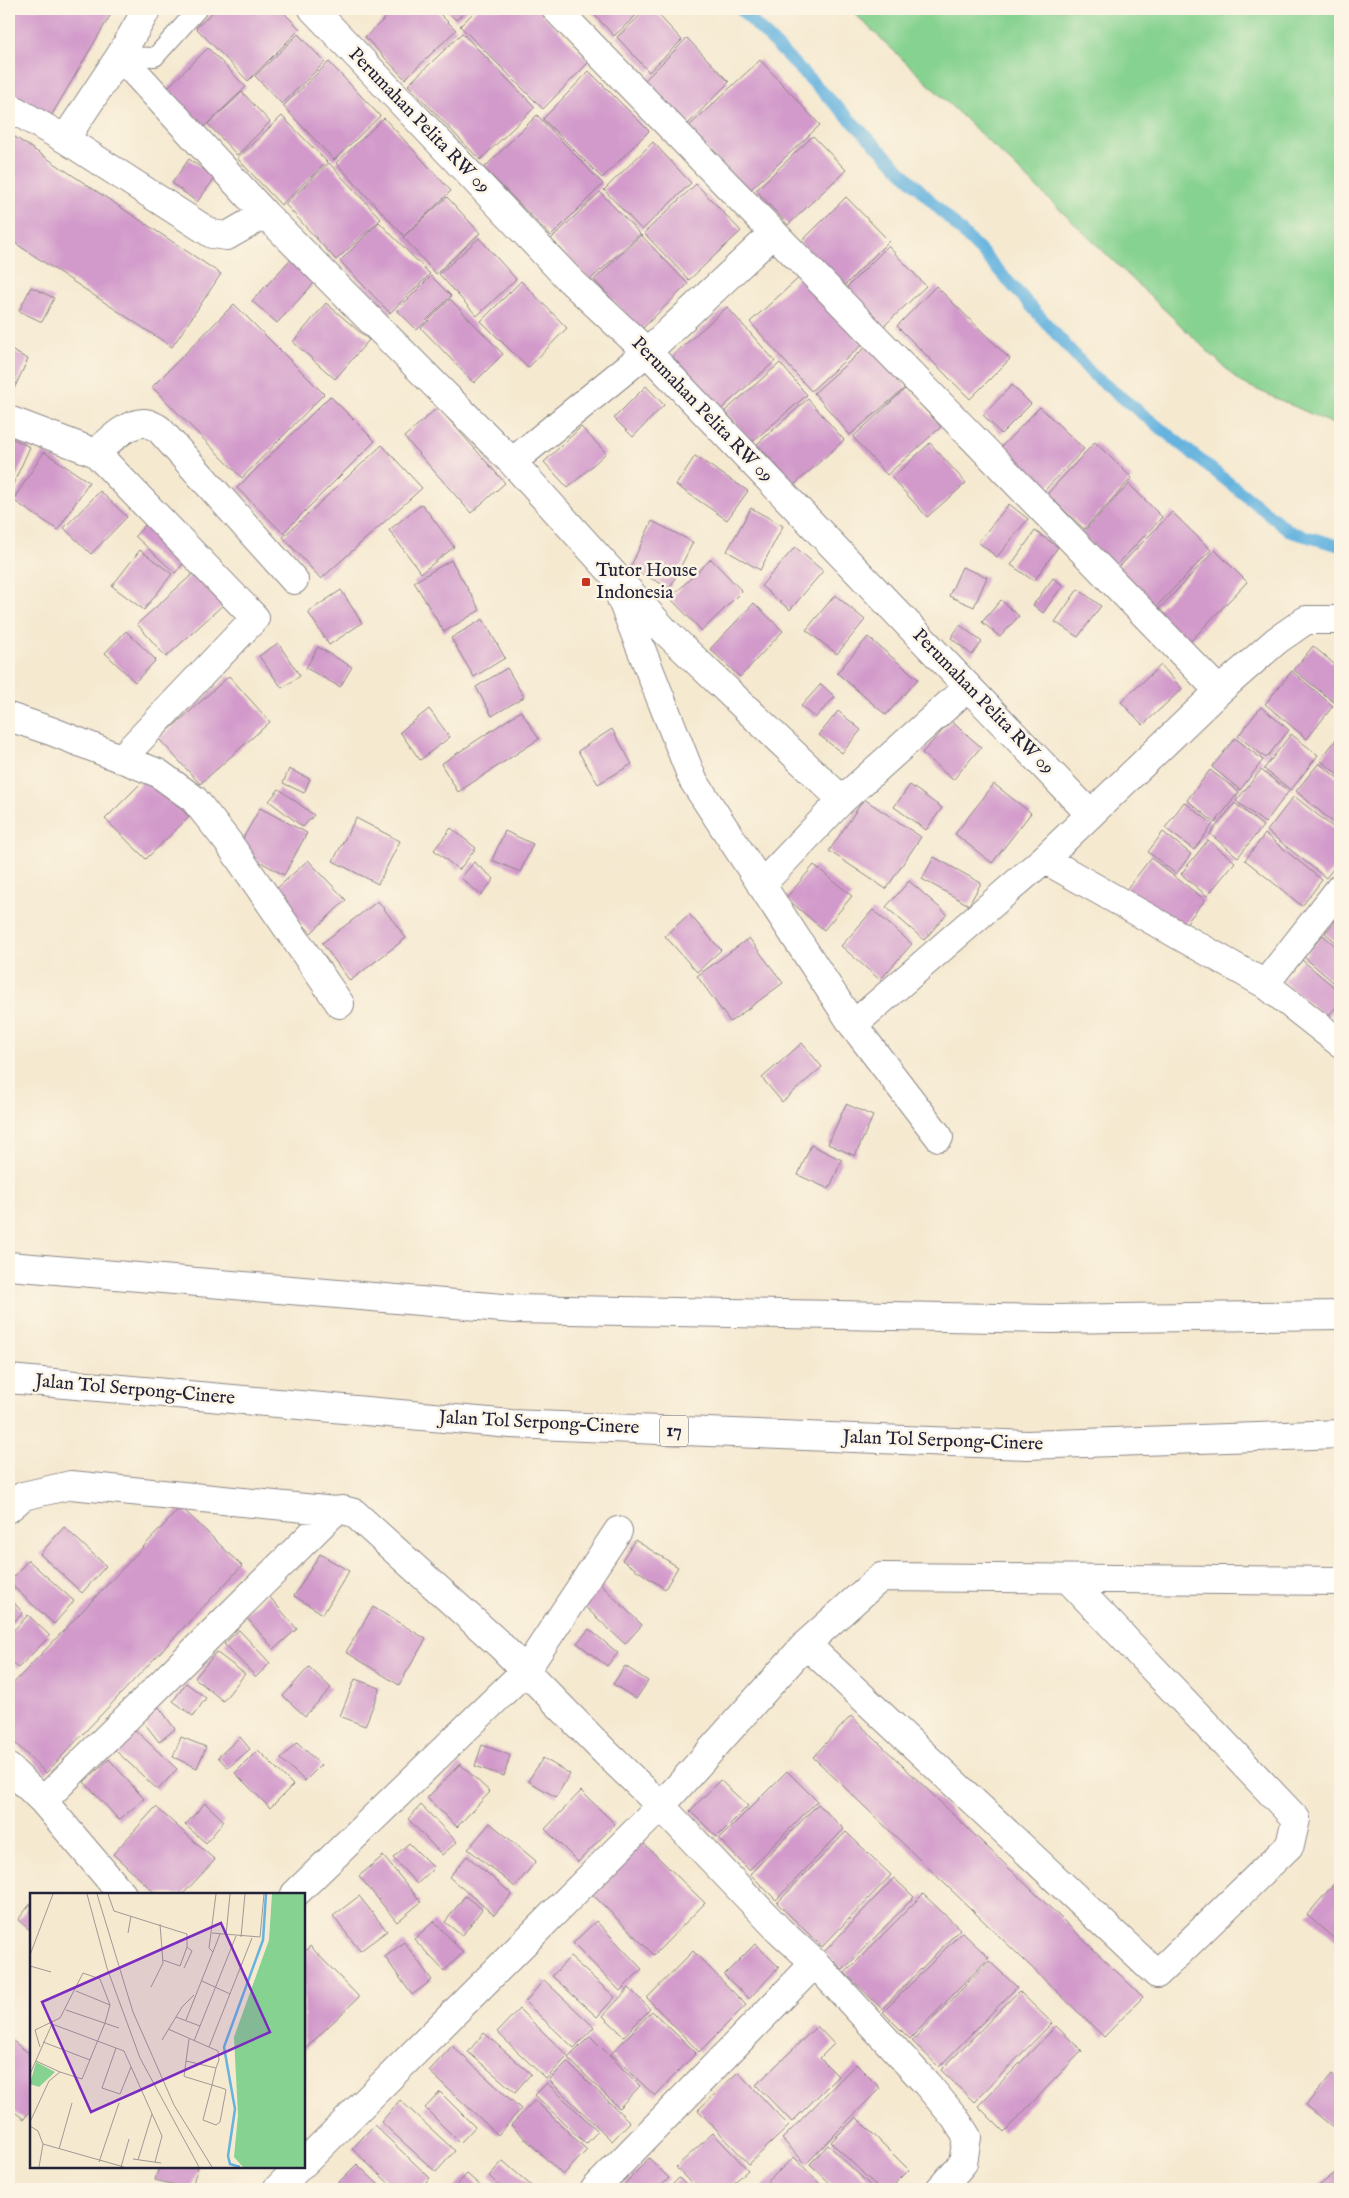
<svg xmlns="http://www.w3.org/2000/svg" width="1349" height="2198" viewBox="0 0 1349 2198" font-family="'IM FELL English',serif">
<rect width="100%" height="100%" fill="#fcf5e5"/>
<filter id="ink" filterUnits="userSpaceOnUse"><feTurbulence type="fractalNoise" baseFrequency=".02" numOctaves="2"/><feDisplacementMap in="SourceGraphic" scale="10" xChannelSelector="R" yChannelSelector="G"/><feConvolveMatrix kernelMatrix="1 2 1 2 8 2 1 2 1" color-interpolation-filters="sRGB"/></filter>
<filter id="wash" filterUnits="userSpaceOnUse"><feTurbulence type="fractalNoise" baseFrequency=".0096" numOctaves="4" result="noise"/><feDisplacementMap in="SourceGraphic" scale="20" xChannelSelector="R" yChannelSelector="G"/><feGaussianBlur stdDeviation="1.12" result="paint"/><feColorMatrix in="noise" values="0 0 0 0 0 0 0 0 0 0 0 0 0 0 0 0 0 1.4 0 .05"/><feComposite in="paint" operator="in"/></filter>
<g filter="url(#wash)">
<rect width="100%" height="100%" fill="#f5e9d0"/>
<path fill="#86d290" stroke="#547a66" d="M850,9H1340V427L1240,382Z"/>
<g fill="none" stroke-linecap="round" stroke-linejoin="round">
<path stroke="#65b3df" stroke-width="12" d="M740,9L981,251L1092,374L1291,532L1340,546"/>
</g>
<g id="blocks">
<path fill="#d29acb" d="M9,9H114L50,118L9,93Z
M216,9H280L300,29L248,81L196,28Z
M395,9H435L456,30L405,79L365,37Z
M445,9H468L456,20Z
M477,9H537L589,62L543,109L460,26Z
M589,9H643L614,36Z
M647,9H653L682,40L649,72L617,37Z
M462,33L535,107L480,160L408,85Z
M298,34L325,62L282,104L255,76Z
M687,38L729,82L686,126L643,82Z
M208,48L246,87L204,127L167,88Z
M760,60L820,125L747,193L687,128Z
M329,62L380,116L334,160L283,106Z
M589,71L649,131L602,178L543,119Z
M242,92L270,122L237,155L208,124Z
M537,115L603,184L551,236L484,168Z
M282,116L327,162L281,205L237,158Z
M384,118L451,191L404,236L336,163Z
M9,133L221,274L172,347L9,239Z
M813,136L846,170L788,225L756,190Z
M653,142L691,183L642,230L604,190Z
M189,159L215,178L197,202L172,183Z
M329,163L381,219L336,260L285,204Z
M696,184L741,231L689,280L644,233Z
M600,192L640,234L590,280L551,239Z
M447,197L480,233L436,274L403,237Z
M846,197L889,241L843,287L800,243Z
M379,222L430,274L390,313L340,261Z
M641,235L688,284L641,330L594,280Z
M479,238L516,279L477,316L439,274Z
M888,246L926,286L882,328L845,289Z
M292,258L317,280L277,323L252,301Z
M802,275L863,344L811,391L750,322Z
M431,276L451,296L417,330L397,310Z
M521,281L567,328L528,368L481,321Z
M936,286L1010,359L970,399L897,326Z
M31,287L54,298L42,322L19,311Z
M450,299L503,354L474,383L421,328Z
M326,303L369,340L335,379L293,342Z
M234,304L324,394L242,478L152,387Z
M727,307L775,361L720,410L672,356Z
M869,344L906,387L850,435L814,393Z
M9,349L28,359L13,391L9,389Z
M780,363L807,395L752,442L725,411Z
M1012,385L1031,404L1001,434L983,415Z
M646,386L664,405L633,437L614,418Z
M906,388L941,427L887,475L853,437Z
M330,396L375,441L283,533L237,488Z
M808,399L844,440L794,485L757,444Z
M438,407L505,483L471,513L404,437Z
M1040,407L1084,449L1044,491L1000,448Z
M581,427L606,453L568,488L544,462Z
M9,437L30,447L9,493Z
M1095,442L1132,478L1084,529L1047,494Z
M930,443L966,483L927,517L892,478Z
M382,445L422,488L321,579L283,537Z
M44,452L89,482L58,530L13,500Z
M695,456L748,491L727,520L676,485Z
M1129,484L1162,517L1115,567L1081,534Z
M100,491L127,517L91,554L64,528Z
M422,504L454,547L421,573L389,530Z
M1009,504L1028,519L997,557L978,542Z
M751,508L783,526L760,570L727,551Z
M1172,512L1211,550L1153,610L1114,572Z
M151,519L191,555L175,573L135,536Z
M652,521L693,542L670,588L630,568Z
M1035,531L1058,547L1034,581L1011,565Z
M795,547L823,571L790,610L761,586Z
M140,550L172,574L144,610L112,586Z
M1215,550L1247,582L1187,645L1154,614Z
M711,559L742,591L702,631L670,598Z
M451,560L480,610L444,632L414,582Z
M962,567L987,577L974,607L949,596Z
M196,571L225,603L166,657L137,624Z
M1053,578L1063,585L1043,613L1033,605Z
M1078,589L1101,606L1078,637L1055,622Z
M341,590L362,623L329,645L308,612Z
M835,595L865,620L837,654L806,630Z
M1001,600L1019,616L1000,637L982,622Z
M754,603L783,631L740,677L710,649Z
M483,619L505,658L474,677L451,638Z
M960,625L982,642L972,655L951,638Z
M126,631L156,660L135,682L105,653Z
M868,637L918,679L886,715L837,673Z
M278,643L300,676L282,688L259,656Z
M1313,646L1340,669V707L1294,670Z
M318,647L352,667L340,687L306,668Z
M1161,665L1182,689L1143,725L1121,702Z
M507,668L524,697L492,716L476,687Z
M1292,671L1333,706L1307,739L1265,704Z
M229,676L270,722L200,784L159,739Z
M821,684L835,697L815,718L801,706Z
M1261,707L1289,730L1266,758L1238,736Z
M429,709L450,737L420,760L400,732Z
M521,711L539,739L458,792L441,764Z
M838,711L861,730L842,753L819,735Z
M951,721L981,747L953,780L922,753Z
M612,729L632,764L598,784L578,751Z
M1291,734L1318,755L1291,790L1264,769Z
M1340,735V776L1320,760Z
M1235,738L1263,760L1240,790L1212,767Z
M1319,763L1340,780V828L1296,791Z
M289,769L310,779L304,793L283,783Z
M1210,770L1239,792L1215,823L1187,800Z
M1261,770L1289,791L1265,823L1236,801Z
M148,776L189,817L146,859L105,819Z
M994,784L1031,813L992,863L955,834Z
M910,785L942,808L926,830L894,807Z
M279,789L314,815L303,827L269,801Z
M1294,796L1340,833V860L1326,878L1267,831Z
M864,799L921,837L886,889L829,851Z
M1184,802L1213,824L1194,850L1165,828Z
M1235,803L1263,826L1238,857L1210,834Z
M260,808L307,833L284,875L237,849Z
M356,818L400,841L378,884L333,861Z
M451,828L476,848L459,870L434,850Z
M505,831L533,844L520,872L492,860Z
M1163,832L1191,854L1176,874L1148,852Z
M1265,834L1322,880L1302,906L1245,860Z
M1208,840L1235,862L1207,896L1181,874Z
M934,857L981,883L969,905L922,879Z
M1151,858L1205,900L1179,932L1125,891Z
M308,860L346,900L311,933L273,892Z
M474,862L494,879L481,895L461,878Z
M814,865L852,896L824,930L786,898Z
M909,881L947,914L924,940L886,907Z
M378,901L406,938L350,981L322,943Z
M873,910L912,944L880,980L841,946Z
M689,914L721,950L697,972L665,936Z
M1340,915V946L1325,933Z
M1323,935L1340,950V988L1304,957Z
M749,938L783,983L730,1022L697,976Z
M1302,960L1340,992V1002L1327,1018L1283,981Z
M802,1043L822,1067L782,1102L762,1078Z
M846,1104L873,1116L855,1156L828,1144Z
M811,1145L842,1160L829,1189L798,1175Z
M181,1507L242,1566L46,1773L9,1737V1688Z
M64,1527L106,1566L82,1593L40,1554Z
M635,1540L678,1567L665,1589L622,1560Z
M320,1554L349,1571L323,1614L294,1596Z
M28,1560L74,1601L54,1624L9,1583Z
M598,1582L642,1625L625,1644L580,1602Z
M268,1595L297,1629L274,1649L244,1615Z
M9,1597L23,1613L9,1626Z
M373,1607L426,1639L399,1685L346,1652Z
M28,1615L50,1636L18,1668L9,1658V1635Z
M589,1629L618,1653L607,1666L577,1643Z
M239,1630L270,1663L256,1677L224,1644Z
M216,1652L245,1674L223,1701L195,1678Z
M625,1666L648,1681L636,1699L613,1684Z
M309,1667L331,1688L305,1716L283,1696Z
M355,1679L380,1688L365,1726L340,1716Z
M186,1683L206,1698L193,1716L173,1701Z
M159,1707L175,1729L159,1742L142,1720Z
M851,1716L1143,1997L1104,2037L813,1757Z
M134,1729L177,1769L158,1790L115,1750Z
M181,1737L206,1747L197,1768L173,1757Z
M240,1737L250,1749L228,1768L218,1757Z
M297,1742L321,1765L305,1781L281,1759Z
M482,1745L510,1755L504,1776L475,1766Z
M258,1750L293,1785L270,1808L235,1773Z
M543,1758L570,1774L556,1797L528,1781Z
M109,1759L144,1799L119,1820L84,1782Z
M460,1764L490,1792L457,1827L427,1798Z
M787,1771L817,1801L749,1870L719,1839Z
M720,1780L748,1806L717,1837L690,1811Z
M581,1791L615,1824L578,1862L545,1829Z
M205,1803L224,1821L206,1843L185,1825Z
M818,1804L844,1829L776,1900L750,1874Z
M421,1805L457,1842L442,1855L408,1819Z
M156,1807L215,1860L183,1894H156L113,1854Z
M490,1823L536,1861L515,1887L468,1849Z
M846,1832L891,1875L822,1947L777,1903Z
M639,1839L705,1903L654,1955L589,1891Z
M409,1843L434,1868L417,1884L393,1858Z
M383,1856L421,1902L397,1922L359,1876Z
M467,1856L512,1894L494,1915L449,1877Z
M1340,1877V1944L1307,1915Z
M894,1878L914,1897L843,1970L824,1952Z
M923,1894L960,1929L882,2009L845,1973Z
M359,1896L387,1931L360,1951L333,1916Z
M465,1896L482,1909L462,1936L445,1922Z
M31,1903V1931L18,1920Z
M434,1921L463,1953L444,1971L414,1939Z
M596,1921L642,1969L620,1991L573,1943Z
M962,1932L989,1958L910,2039L883,2012Z
M404,1942L432,1980L412,1995L385,1957Z
M755,1944L779,1967L749,1999L724,1975Z
M310,1946L359,1997L304,2050V1952Z
M693,1951L746,2005L699,2052L647,1998Z
M570,1957L615,1997L597,2017L552,1976Z
M989,1961L1017,1987L939,2067L912,2041Z
M544,1980L594,2027L574,2048L525,2002Z
M629,1988L650,2009L624,2036L603,2016Z
M1019,1991L1052,2023L974,2102L941,2070Z
M519,2009L568,2056L546,2079L497,2032Z
M652,2011L696,2053L655,2096L611,2054Z
M817,2026L834,2044L820,2058L838,2076L792,2122L756,2085Z
M1056,2026L1082,2051L1004,2132L978,2106Z
M484,2033L531,2074L515,2092L468,2052Z
M590,2036L640,2086L619,2108L568,2058Z
M9,2038L31,2055V2109L24,2119L9,2108Z
M452,2046L521,2109L498,2135L429,2071Z
M567,2062L630,2122L612,2141L549,2080Z
M856,2064L880,2088L806,2164L782,2139Z
M738,2072L789,2126L749,2164L698,2110Z
M1332,2074L1340,2081V2133L1306,2105Z
M547,2083L598,2131L586,2144L535,2095Z
M440,2092L475,2127L460,2143L425,2108Z
M400,2100L455,2151L436,2172L381,2122Z
M535,2100L587,2150L563,2175L511,2125Z
M856,2117L909,2170L890,2189H879L831,2142Z
M374,2125L430,2178L419,2189H395L352,2149Z
M713,2133L748,2170L727,2189H696L676,2167Z
M828,2145L874,2189H836L810,2164Z
M794,2157L825,2189H766L763,2186Z
M649,2158L669,2178L658,2189H620Z
M503,2161L535,2189H503L489,2176Z
M357,2164L383,2189H341L336,2185Z
M159,2167H198L191,2189L155,2180Z
M1340,2169V2189H1315Z
M467,2174L484,2189H453Z
M679,2178L690,2189H668Z"/>
</g>
</g>
<g filter="url(#ink)">
<use href="#blocks" fill-opacity="0" stroke="#8c8686" stroke-width="1"/>
<g fill="none" stroke-linecap="round" stroke-linejoin="round">
<defs>
<path id="lane" d="M120,56L155,57L198,9"/>
<path id="street" d="M313,9L570,280L647,352L1090,814
M556,9L1219,691
M120,56L265,214L512,462L665,631L842,800
M9,107L65,139L212,234L227,236L265,214
M65,139L120,56L147,9
M9,420L96,453L255,618L121,759
M96,453C108,442 127,422 145,423C150,423 155,427 159,429L294,580
M512,462L647,352L774,233
M617,588L693,780L853,1025L939,1137
M9,717L51,731L158,773L194,799L228,842L340,1004
M1044,859L1265,984L1340,1043
M761,885L842,800L968,687
M1265,984L1340,888
M853,1025L1044,859L1219,691L1276,641L1306,620H1340
M9,1508L23,1496L71,1485L335,1511
M806,1644L1157,1974L1290,1845L1296,1819L1068,1579
M9,1768L43,1801L122,1894
M43,1801L335,1511L343,1510L354,1513L500,1645L606,1753L661,1806L779,1930L815,1963L926,2083L955,2118L967,2137L963,2163L940,2189
M295,1894L526,1670L618,1531
M304,2163L661,1806L806,1644L881,1577L1340,1581
M277,2189L299,2167
M595,2189L815,1963"/>
<path id="highway" d="M9,1266L514,1309L1052,1319L1340,1315
M9,1379L511,1424L1027,1445L1340,1434"/>
</defs>
<use href="#lane" stroke="#8c8686" stroke-width="20"/>
<use href="#street" stroke="#8c8686" stroke-width="30"/>
<use href="#highway" stroke="#8c8686" stroke-width="30"/>
<use href="#lane" stroke="#fff" stroke-width="18"/>
<use href="#street" stroke="#fff" stroke-width="28"/>
<use href="#highway" stroke="#fff" stroke-width="28"/>
</g>
</g>
<rect fill="#c8321e" stroke="#fcf5e5" stroke-width="2" x="581" y="577" width="10" height="10" rx="2.5"/>
<g text-anchor="middle" dominant-baseline="central" stroke-width="5" stroke-linejoin="round" paint-order="stroke">
<rect fill="#fcf5e5" stroke="#63616e" stroke-width="1" x="660" y="1415.5" width="28" height="31" rx="4"/>
<g font-size="18" font-weight="bold" fill="#22223b">
<text x="674" y="1431">17</text>
</g>
<g font-size="19" fill="#22223b" stroke="#fcf5e5">
<text transform="translate(419 121) rotate(46)">Perumahan Pelita RW 09</text>
<text transform="translate(702 410) rotate(46)">Perumahan Pelita RW 09</text>
<text transform="translate(983 702) rotate(46)">Perumahan Pelita RW 09</text>
<text transform="translate(135 1390) rotate(5)">Jalan Tol Serpong–Cinere</text>
<text transform="translate(539 1423) rotate(3)">Jalan Tol Serpong–Cinere</text>
<text transform="translate(943 1441) rotate(2)">Jalan Tol Serpong–Cinere</text>
</g>
<g font-size="19" fill="#22223b" stroke="#fcf5e5" text-anchor="start">
<text x="596" y="571">Tutor House<tspan x="596" dy="22">Indonesia</tspan></text>
</g>
</g>
<g transform="translate(30 1893)">
<rect width="275" height="275" fill="#f5e9d0"/>
<path d="M242,1H275V274H213L204,264L208,222L204,144L239,47ZM6,169L25,179L9,194L0,191Z" fill="#86d290"/>
<path fill="none" stroke="#65b3df" stroke-width="2.5" d="M210,274L200,271L198,263L205,216L194,154L233,47L236,1"/>
<path fill="none" stroke="#a19994" stroke-width="1" d="M57,1L77,75L110,165L169,274M67,1L103,119L144,212L182,274M78,1L84,18L157,41V54L150,73L133,67M98,40L101,23M182,40L230,44L234,1M196,42L200,1M211,44L215,1M183,59L179,55L186,1M0,62L23,1M0,73L21,79M154,75L162,58L157,54M172,88L200,101M121,94L133,70L130,31M36,117L89,135M146,124L170,133M156,127L190,41M138,136L188,158L189,167L186,175L182,192L173,227L186,232L190,229L196,197L195,196L156,184L154,183L159,146M132,147L152,114L164,102M164,148L206,43M13,149L60,167M10,154L5,137L30,125L53,80L70,86L80,112M179,154L222,45M86,155L72,195L90,201L101,174M6,168L30,179M156,168L186,175M0,181L22,131L94,158L132,243L125,269M0,229L19,188L30,179L52,186L75,130L80,112L46,98M0,233L8,238L13,251L94,274M29,256L42,210M103,266L131,270M108,267L122,221M69,269L89,210M9,274L13,251M91,274L99,246"/>
<path fill="#7b2cbf" fill-opacity="0.15" stroke="#7b2cbf" stroke-width="2.5" d="M191,30L240,139L61,219L12,109Z"/>
<rect width="275" height="275" fill="none" stroke="#22223b" stroke-width="2.5"/>
</g>
<rect width="1349" height="2198" fill="none" stroke="#fcf5e5" stroke-width="30"/>
</svg>
